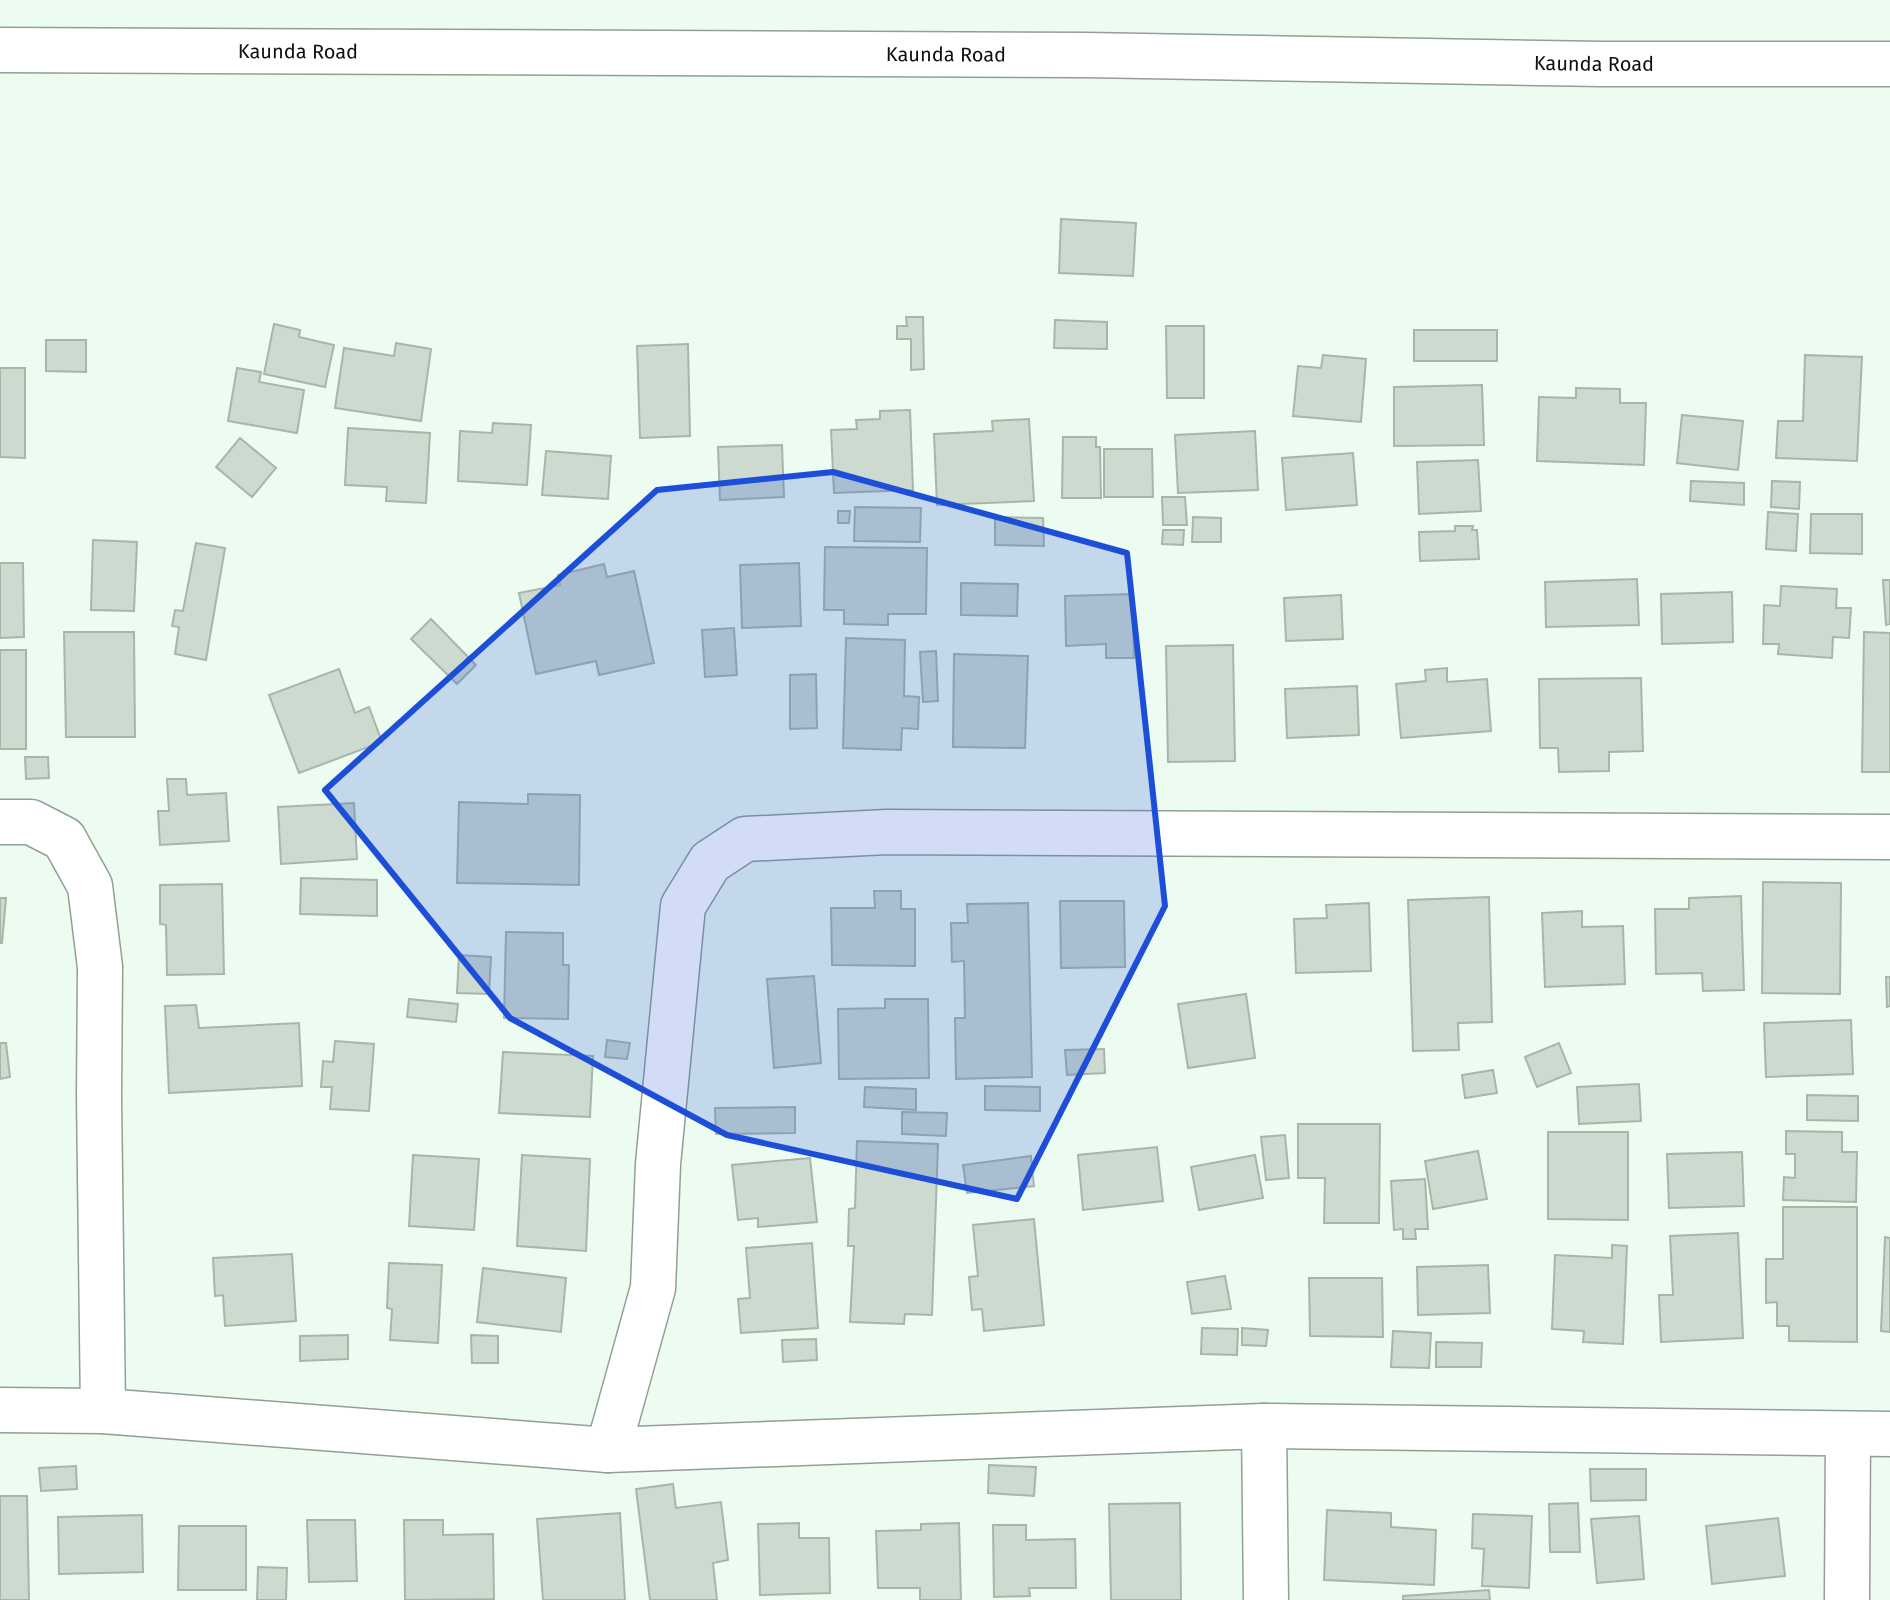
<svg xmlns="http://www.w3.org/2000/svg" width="1890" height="1600" viewBox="0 0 1890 1600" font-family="'Fira Sans',sans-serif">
<rect width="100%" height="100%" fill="#edfcf0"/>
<path fill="#ccdacf" stroke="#a8b6aa" stroke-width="2" d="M1061,219L1136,223L1133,276L1059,273Z
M906,317H923L924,369L911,370V339H897V326H907Z
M1055,320L1107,322V349L1054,348Z
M274,324L300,330L299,337L334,345L325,387L264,374Z
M1166,326H1204V398H1167Z
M1414,330H1497V361H1414Z
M46,340H86V372L46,371Z
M396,343L431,349L421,421L335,408L344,348L394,356Z
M688,344L690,436L640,438L637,346Z
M1323,355L1366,359L1361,422L1293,416L1298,366L1321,368Z
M1805,355L1862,357L1857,461L1776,458L1778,421H1803Z
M0,368H25V458L0,457Z
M237,368L261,372L259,382L304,390L297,433L228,421Z
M1482,385L1484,445L1394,446V387Z
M1576,388L1620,389V403H1646L1644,465L1537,461L1539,397L1576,398Z
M910,410L913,490L834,493L831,430L857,429L856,420L880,419V411Z
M1682,415L1743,421L1738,470L1677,463Z
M1029,419L1034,501L937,505L934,434L993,431L992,421Z
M493,423L531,425L527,485L458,481L460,431L492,433Z
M348,428L430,433L426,503L386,501L387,487L345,485Z
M1255,431L1258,490L1178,493L1175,435Z
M1063,437H1096V447H1100L1101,498H1062Z
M240,438L276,468L252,497L216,467Z
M782,445L784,497L720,500L718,447Z
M1104,449H1152L1153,497H1104Z
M546,451L611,456L608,499L542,495Z
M1353,453L1357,505L1286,510L1282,458Z
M1478,460L1481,511L1419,514L1417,462Z
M1691,481L1744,483V505L1690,501Z
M1772,481L1800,482L1799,509L1771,507Z
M1162,497H1185L1187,525H1163Z
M855,507L921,508L920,542L854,541Z
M838,511H850L849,523H838Z
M1768,512L1798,514L1796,551L1766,549Z
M1811,514H1862V554L1810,553Z
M995,517L1043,518L1044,546L995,545Z
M1193,517L1221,518V542H1192Z
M1455,526H1473L1472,530H1477L1479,559L1420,561L1419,532L1455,531Z
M1163,530H1184L1183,545L1162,544Z
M93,540L137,542L134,611L91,610Z
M196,543L225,548L206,660L175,654L179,627L172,626L175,610L183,611Z
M825,547L927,548L926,614H888V625L844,624V610H824Z
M0,563H23L24,637L0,638Z
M799,563L801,626L742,628L740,565Z
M604,564L607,577L634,571L654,663L599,675L596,661L536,674L519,593L560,585L558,575Z
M1637,579L1639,625L1546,627L1545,582Z
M1883,580H1890V624L1886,625Z
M961,583L1018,584L1017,616L961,615Z
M1781,586L1837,589L1836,608H1851L1849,638L1833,637L1832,658L1778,654L1779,644H1763L1764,605L1780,606Z
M1732,592L1733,642L1662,644L1661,594Z
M1132,594L1134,658H1106V644L1066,646L1065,596Z
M1341,595L1343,639L1286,641L1284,598Z
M431,619L476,665L457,684L411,639Z
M734,628L737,675L705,677L702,630Z
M64,632H134L135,737H66Z
M1864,632L1890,633V772H1862Z
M846,638L905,640L904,696L919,697L918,729L902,728L901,750L843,748Z
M1233,645L1235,761L1168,762L1166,646Z
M0,650H26V749H0Z
M936,651L938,701L923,702L920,652Z
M954,654L1028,656L1025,748L953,747Z
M1447,668V682L1487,679L1491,731L1401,738L1396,684L1426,681L1425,670Z
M339,669L355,713L369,707L382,742L299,773L269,695Z
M816,674L817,728L790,729V675Z
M1641,678L1643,751L1609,752V771L1559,772L1558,748H1540L1539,679Z
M1357,686L1359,735L1287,738L1285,689Z
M25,757H48L49,778L26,779Z
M167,779H186L187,795L226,793L229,841L160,845L158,811H169Z
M528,794L580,795L579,885L457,883L459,802L528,804Z
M354,803L357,859L281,864L278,807Z
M301,878L377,880V916L300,914Z
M1763,882L1841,883L1840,994L1762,993Z
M222,884L224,974L167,975L166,925L160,924V885Z
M874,891H901V909H915V966L832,965L831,908H875Z
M1741,896L1744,990L1703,991L1702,973L1656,974L1655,909H1689V898Z
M1489,897L1492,1022L1458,1023L1459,1050L1413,1051L1408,900Z
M0,898H6L2,943H0Z
M1060,901H1124L1125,967L1061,968Z
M1028,903L1032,1077L956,1079L955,1018H965L964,961L952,962L951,923H968L967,904Z
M1369,903L1371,971L1296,973L1294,919L1327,918L1326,905Z
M1582,911V927L1623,926L1625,984L1545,987L1542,913Z
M506,932L563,933V965H569L568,1019L504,1018Z
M459,955L491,957L489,994L457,993Z
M814,976L821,1063L774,1068L767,979Z
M1886,977H1890V1006L1887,1007Z
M1246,994L1255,1058L1188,1068L1178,1004Z
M409,999L458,1004L456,1022L407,1017Z
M885,999H928L929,1078L839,1079L838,1009L885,1008Z
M196,1005L199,1028L299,1023L302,1086L169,1093L165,1006Z
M1851,1020L1853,1074L1766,1077L1764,1023Z
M607,1040L630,1043L627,1059L605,1057Z
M335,1041L374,1044L369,1111L330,1109L332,1087H321L323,1061L333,1062Z
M0,1043H6L10,1077L0,1079Z
M1559,1043L1571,1073L1537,1087L1525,1057Z
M1104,1049L1105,1073L1067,1075L1065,1050Z
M503,1052L593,1056L590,1117L499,1113Z
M1493,1070L1497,1093L1465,1098L1462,1075Z
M1639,1084L1641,1121L1579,1124L1577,1087Z
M985,1086L1040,1087V1111L985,1110Z
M865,1087L916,1089V1110L864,1107Z
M1807,1095L1858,1096V1121L1807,1120Z
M795,1107V1133L716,1134L715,1108Z
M902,1112L947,1113L946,1136L902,1134Z
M1298,1124H1380L1379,1223H1324L1325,1178H1298Z
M1786,1131L1842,1132V1152H1857L1856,1202L1783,1200L1784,1177L1795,1178V1154H1786Z
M1548,1132H1628V1220L1548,1219Z
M1285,1135L1289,1178L1266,1180L1261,1137Z
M857,1141L938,1144L932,1315L905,1314L904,1324L850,1322L854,1246H848L849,1209L855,1208Z
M1157,1147L1163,1201L1083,1210L1078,1155Z
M1478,1151L1487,1199L1433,1209L1425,1161Z
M1742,1152L1744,1206L1669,1208L1667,1154Z
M413,1155L479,1159L474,1230L409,1226Z
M522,1155L590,1159L586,1251L517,1246Z
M1255,1155L1263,1198L1199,1210L1191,1167Z
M1031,1156L1034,1186L967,1193L963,1165Z
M810,1158L817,1222L758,1227V1218L738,1220L732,1165Z
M1425,1179L1428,1229H1415L1416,1239H1403V1229L1394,1230L1391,1181Z
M1783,1207H1857V1342L1789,1341V1326H1777V1302L1766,1303V1259H1783Z
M1034,1219L1044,1325L984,1331L982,1309L972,1310L969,1277L978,1276L973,1225Z
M1738,1233L1743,1338L1661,1342L1659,1295H1673L1670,1236Z
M1885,1237L1890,1238V1332L1881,1331Z
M812,1243L818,1328L741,1333L738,1299L750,1298L746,1248Z
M1612,1245L1627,1246L1623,1344L1583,1342L1584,1331L1552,1329L1555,1255L1612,1258Z
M292,1254L296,1321L225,1326L223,1295L215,1296L213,1258Z
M389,1263L442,1265L438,1343L390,1340L392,1309L387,1308Z
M1488,1265L1490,1313L1418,1315L1417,1267Z
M483,1268L566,1278L561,1332L477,1322Z
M1225,1276L1231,1309L1192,1314L1187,1282Z
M1309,1278H1382L1383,1337L1310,1336Z
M1202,1328L1238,1329L1237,1355L1201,1354Z
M1242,1328L1268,1330L1266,1346L1242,1345Z
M1393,1331L1431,1333L1429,1368L1391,1367Z
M348,1335V1359L300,1361V1336Z
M471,1335L498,1336V1363H472Z
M816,1339L817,1360L783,1362L782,1340Z
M1436,1342L1482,1343L1481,1367H1436Z
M989,1465L1036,1467L1034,1496L988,1493Z
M76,1466L77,1489L41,1491L39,1468Z
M1590,1469H1646V1500L1591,1501Z
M673,1484L676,1508L721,1502L728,1560L713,1563L717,1600H650L636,1489Z
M0,1496H27L29,1600H0Z
M1180,1503L1181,1600H1111L1109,1504Z
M1578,1503L1580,1552H1550L1549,1504Z
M1327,1510L1391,1513V1527L1436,1530L1434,1585L1324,1580Z
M620,1513L625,1600H543L537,1519Z
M1473,1514L1532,1516L1529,1588L1482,1586L1484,1549L1472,1548Z
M142,1515L143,1572L59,1574L58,1517Z
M1639,1516L1644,1579L1597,1583L1591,1519Z
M1778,1518L1785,1576L1712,1584L1706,1526Z
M307,1520H355L357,1581L309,1582Z
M404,1520H443V1535L493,1534L494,1599L405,1600Z
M799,1523V1538H829L830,1593L760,1595L758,1524Z
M959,1523L961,1600H920V1588H878L876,1531L921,1530V1524Z
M993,1525H1026V1540L1075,1539L1076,1588H1029L1030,1596L994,1597Z
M179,1526H246V1590H178Z
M258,1567L287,1568L286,1600H257Z
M1489,1590L1490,1600H1403V1596Z"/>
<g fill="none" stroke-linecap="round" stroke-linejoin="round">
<defs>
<g id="minor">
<path id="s1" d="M0,50L1085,55L1602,64H1890"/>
<path d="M0,822H31L64,839L90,886L100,967L99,1096L103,1411"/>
<path d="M0,1410L103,1411L608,1450L1264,1426L1890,1434"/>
<path d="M1264,1426L1266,1600"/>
<path d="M608,1450L653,1288L658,1164L683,906L710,862L745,839L887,832L1890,837"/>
<path d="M1847,1600L1848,1434"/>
</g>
</defs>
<use href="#minor" stroke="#929f94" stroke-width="47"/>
<use href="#minor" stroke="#fff" stroke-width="44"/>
</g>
<path fill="#1d4ed8" fill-opacity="0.2" stroke="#1d4ed8" stroke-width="6" stroke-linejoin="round" d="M833,472L1127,553L1165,906L1017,1199L727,1135L510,1018L325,790L657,490Z"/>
<g text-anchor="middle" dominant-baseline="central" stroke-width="6" stroke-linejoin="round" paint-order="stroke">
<g font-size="20" fill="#0e120e" stroke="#fff">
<text stroke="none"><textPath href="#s1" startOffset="298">Kaunda Road</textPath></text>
<text stroke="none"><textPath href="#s1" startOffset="946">Kaunda Road</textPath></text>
<text stroke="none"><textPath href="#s1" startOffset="1594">Kaunda Road</textPath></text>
</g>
</g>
</svg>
